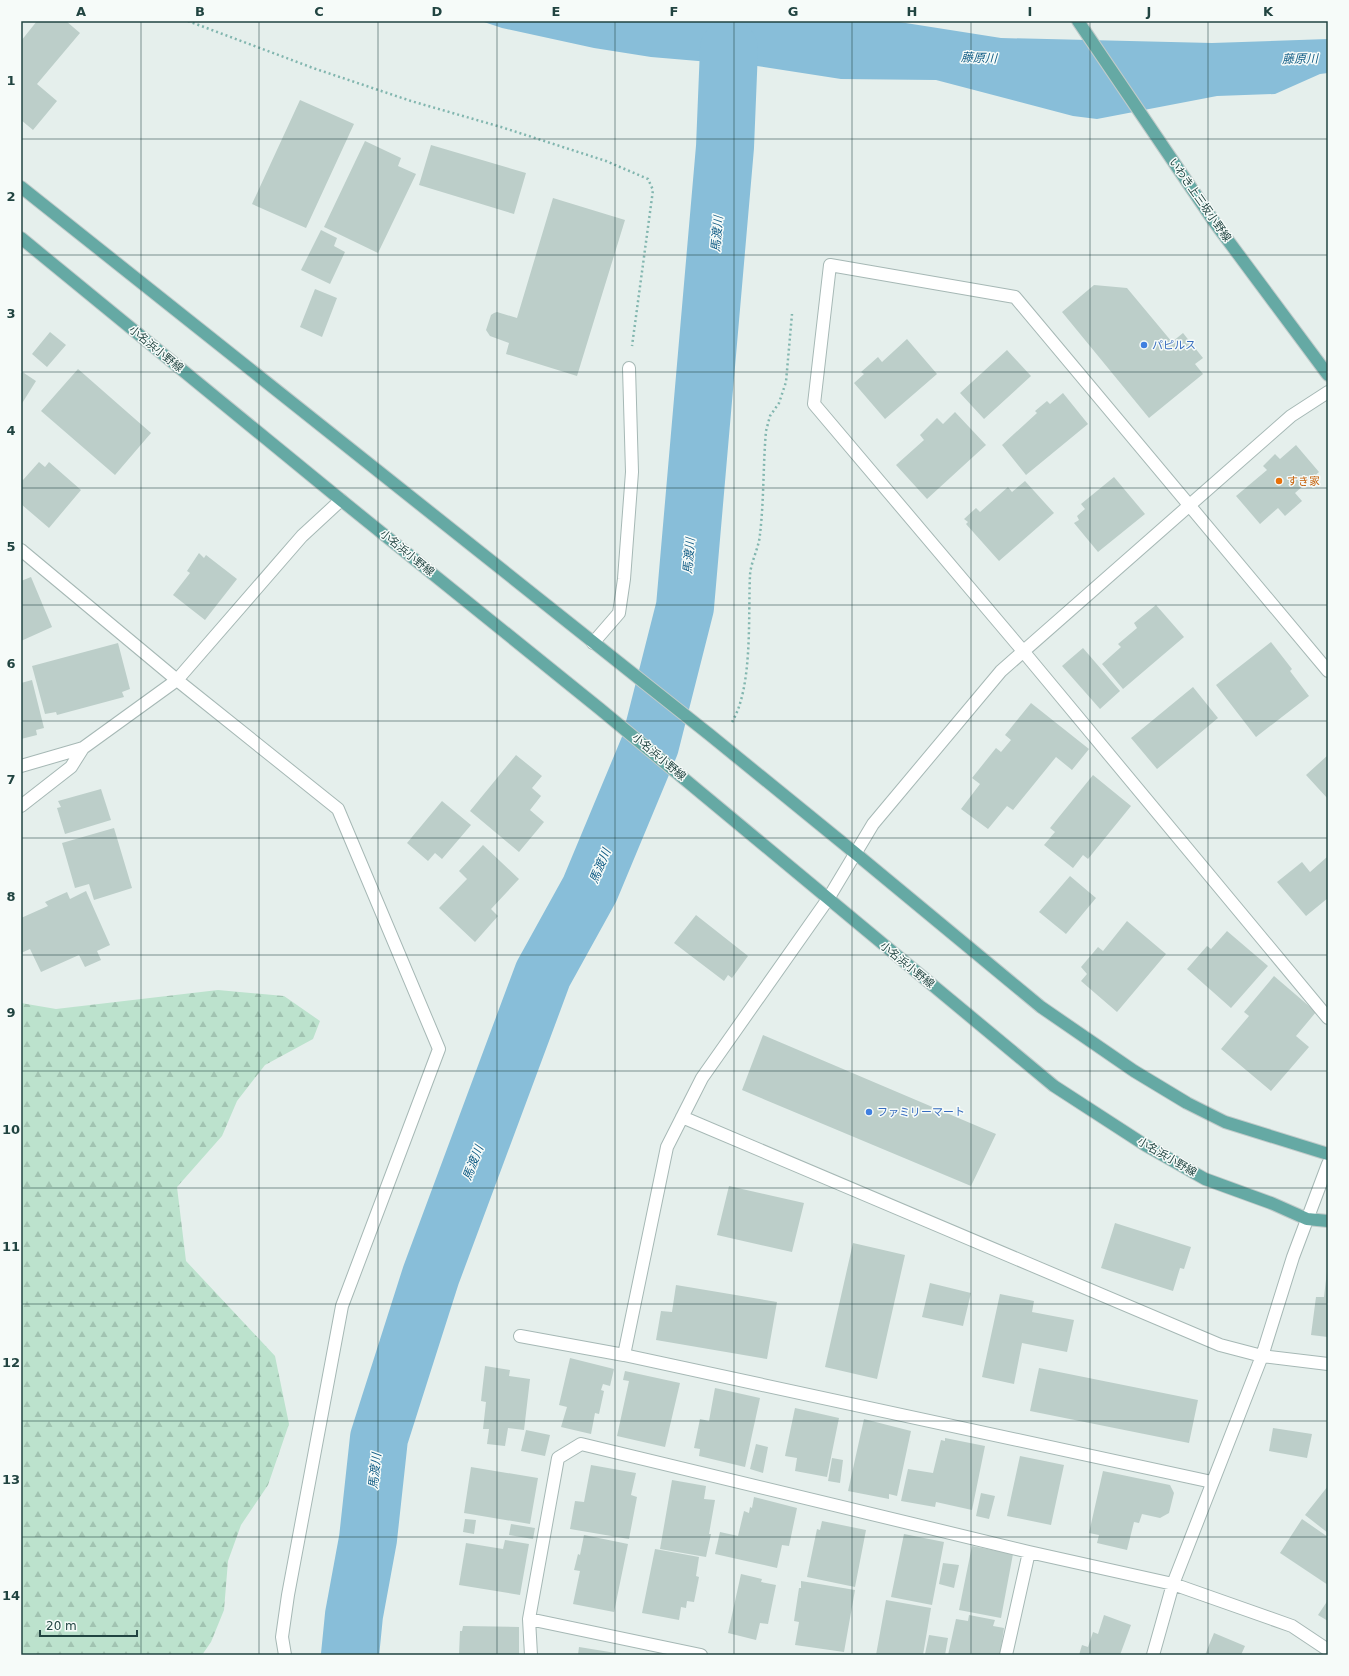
<svg xmlns="http://www.w3.org/2000/svg" width="1349" height="1676" viewBox="0 0 1349 1676" font-family="'DejaVu Sans','Noto Sans JP',sans-serif">
<defs>
<pattern id="forest-firs" width="22" height="20" patternUnits="userSpaceOnUse"><rect width="22" height="20" fill="#bce2cd"/><path d="M5 1l3.5 6h-7zM16 11l3.5 6h-7z" fill="#a1c3b1"/></pattern>
</defs>
<rect width="100%" height="100%" fill="#e5efec"/>
<path fill="url(#forest-firs)" d="M218,990L284,996L320,1021L313,1039L265,1065L237,1101L222,1136L177,1187L186,1261L275,1356L289,1424L268,1485L241,1525L228,1561L224,1610L211,1642L202,1655H21V1003L56,1009Z"/>
<path fill="#88bed9" d="M481,21H893L1001,38L1212,43L1328,39V73L1320,74L1275,94L1217,96L1097,119L1073,116L936,80L841,79L757,66L651,57L594,48L502,28Z"/>
<g fill="none" stroke-linecap="round" stroke-linejoin="round">
<path stroke="#88bed9" stroke-width="58" d="M350,1655L354,1615L368,1539L379,1438L431,1275L543,974L590,889L650,745L685,607L725,147L729,49"/>
</g>
<path fill="#bccec9" d="M37,21H66L80,33L37,84L57,101L33,130L21,120V41Z
M300,100L354,124L306,228L252,204Z
M365,141L401,158L398,166L416,174L378,253L324,227Z
M431,145L526,173L514,214L419,185Z
M553,198L625,220L577,376L506,354L509,343L490,336L486,330L491,315L494,313L497,312L517,318Z
M321,230L337,238L334,246L345,252L330,284L301,270Z
M1094,285L1127,288L1172,342L1183,333L1203,358L1195,364L1203,374L1149,418L1062,312Z
M315,289L337,298L322,337L300,327Z
M50,332L66,345L47,367L32,354Z
M907,339L937,374L885,419L854,383L864,374L861,372L878,357L882,362Z
M1007,350L1031,376L984,419L960,393Z
M78,369L151,433L115,475L41,411Z
M21,371L36,381L21,405Z
M1063,393L1088,424L1026,475L1002,445L1037,413L1035,411L1047,401L1050,404Z
M955,412L986,445L927,499L896,465L924,440L920,435L937,418L943,424Z
M1296,445L1319,472L1295,493L1302,501L1285,516L1278,508L1260,524L1236,496L1267,470L1263,466L1275,454L1280,459Z
M39,462L45,467L49,462L81,490L49,528L21,504V478L23,480Z
M1114,477L1145,514L1098,552L1074,523L1079,520L1077,516L1085,509L1081,504Z
M1025,481L1054,513L999,561L966,524L968,522L964,519L976,508L980,512L1008,487L1012,492Z
M199,553L204,558L206,555L237,579L205,620L173,595L190,573L187,571Z
M31,577L52,627L21,641V581Z
M1156,605L1184,637L1123,689L1102,664L1121,647L1118,644L1137,628L1134,623Z
M1271,642L1292,669L1290,671L1309,696L1256,737L1216,685Z
M118,643L130,689L122,692L124,697L57,715L56,712L45,714L32,666Z
M1083,648L1120,691L1100,709L1062,666Z
M32,680L44,728L36,730L37,735L21,739V683Z
M1193,687L1218,718L1157,769L1131,738Z
M1031,703L1089,749L1072,770L1056,757L1013,810L1007,806L988,829L961,809L980,784L972,778L996,748L1001,752L1011,740L1005,735Z
M516,755L542,776L532,788L541,796L530,810L544,822L519,852L470,811Z
M1328,755V799L1306,775Z
M1093,775L1131,806L1088,859L1083,855L1073,868L1044,845L1055,832L1050,828Z
M101,789L111,820L65,834L57,808L61,807L58,801Z
M442,801L471,825L442,859L435,853L428,861L407,843Z
M114,828L132,888L94,900L89,884L75,888L62,843Z
M483,845L519,879L491,909L498,916L475,942L439,908L467,879L459,871Z
M1327,857L1328,898L1306,916L1277,882L1302,862L1310,872Z
M1070,876L1096,898L1066,934L1039,912Z
M86,891L110,945L97,951L101,960L85,967L79,955L41,972L30,949L21,953V918L48,906L45,902L67,892L70,899Z
M696,915L748,956L732,978L728,975L724,981L674,943Z
M1127,921L1166,954L1117,1012L1081,981L1087,974L1081,967L1098,947L1103,951Z
M1227,931L1268,966L1231,1008L1187,969L1207,946L1211,949Z
M1274,976L1316,1012L1296,1036L1309,1047L1271,1091L1221,1049L1249,1016L1244,1012Z
M763,1035L996,1134L971,1186L742,1090Z
M729,1186L804,1203L792,1252L717,1235Z
M1115,1223L1191,1247L1184,1269L1180,1268L1173,1291L1101,1268Z
M853,1243L905,1255L877,1379L825,1367Z
M1327,1271H1328V1337L1311,1335L1316,1297H1324Z
M930,1283L971,1293L963,1326L922,1317Z
M676,1285L777,1302L767,1359L656,1340L661,1311L672,1312Z
M1000,1294L1034,1301L1032,1312L1074,1320L1067,1352L1022,1343L1014,1384L982,1377Z
M570,1358L614,1369L610,1386L603,1384L601,1390L604,1391L599,1414L595,1413L591,1434L561,1427L567,1407L559,1405Z
M485,1366L510,1370L509,1376L530,1379L524,1430L508,1428L505,1446L487,1444L489,1429H483L486,1402L481,1401Z
M1039,1368L1198,1400L1189,1443L1030,1411Z
M625,1371L680,1383L665,1447L617,1436L629,1381L623,1380Z
M715,1388L760,1398L745,1467L699,1456L700,1449L694,1448L700,1419L709,1421Z
M795,1408L839,1418L827,1477L795,1471L797,1458L785,1456Z
M864,1419L911,1431L897,1496L889,1494V1499L848,1491Z
M1273,1428L1312,1434L1307,1458L1269,1451Z
M526,1430L550,1435L545,1456L521,1451Z
M945,1438L985,1446L972,1510L936,1502L935,1507L901,1501L908,1469L933,1473L941,1440L945,1441Z
M756,1444L768,1447L763,1473L750,1469Z
M1020,1456L1064,1465L1051,1525L1007,1516Z
M832,1458L843,1460L840,1483L828,1481Z
M591,1465L636,1473L631,1495L637,1497L629,1539L570,1529L575,1501L584,1502Z
M471,1467L538,1478L530,1524L464,1513Z
M1103,1471L1170,1485L1174,1493L1169,1513L1160,1518L1142,1514L1139,1523L1134,1522L1127,1550L1097,1543L1099,1535L1089,1533Z
M672,1480L706,1486L704,1499L715,1500L709,1534H711L706,1557L660,1549Z
M1328,1486V1533L1305,1515Z
M981,1493L995,1496L989,1519L976,1516Z
M754,1497L797,1508L789,1546L782,1545L777,1568L715,1554L720,1532L738,1536L744,1511L749,1513L750,1507L752,1508Z
M465,1519L476,1520L474,1534L463,1532Z
M1302,1519L1328,1537V1585L1280,1553Z
M822,1521L866,1530L855,1587L807,1577L817,1529L820,1530Z
M511,1524L535,1528L533,1539L509,1535Z
M904,1534L944,1542L932,1605L891,1597Z
M584,1535L628,1544L614,1612L573,1604L580,1571L574,1570L578,1554L580,1555Z
M505,1540L529,1544L520,1595L459,1585L466,1543L503,1549Z
M972,1546L1013,1554L1001,1618L959,1610Z
M655,1549L699,1557L696,1576L699,1577L694,1602L687,1601L686,1608L681,1607L679,1620L642,1613Z
M943,1563L959,1565L954,1588L939,1584Z
M741,1574L762,1579L761,1582L776,1585L768,1624L760,1623L756,1640L728,1633Z
M801,1581L855,1590L844,1652L795,1645L799,1622L794,1621L799,1588H801Z
M886,1600L931,1608L923,1655L908,1654L907,1655H876Z
M1328,1600V1621L1318,1615Z
M969,1615L995,1620L993,1626L1004,1628L1000,1655H948L956,1619L968,1621Z
M1104,1615L1131,1625L1120,1655H1079L1082,1645L1088,1647L1093,1632L1098,1634Z
M463,1626L519,1627V1655H459L460,1631H462Z
M1214,1633L1245,1646L1241,1655H1205Z
M929,1635L948,1638L945,1655L925,1654Z
M579,1647L622,1654V1655H578Z"/>
<g fill="none" stroke-linecap="round" stroke-linejoin="round">
<defs>
<path id="minor" d="M21,550L177,680L338,809L439,1049L342,1306L288,1595L282,1637L285,1655
M593,643L619,613L624,579L632,472L629,368
M1328,671L1015,297L830,265L814,404L1023,651L1328,1018
M21,766L83,748L177,680L302,536L341,500
M21,806L71,767L83,748
M682,1117L1220,1345L1262,1356L1328,1364
M520,1336L624,1355L1212,1482
M624,1355L667,1147L702,1078L828,899L873,824L1001,671L1291,416L1328,392
M529,1619L701,1655
M531,1655L529,1619L558,1458L581,1444L1029,1552L1173,1584L1292,1626L1328,1650
M1006,1655L1029,1552
M1153,1655L1173,1584L1262,1356L1293,1257L1328,1164"/>
<path id="primary" d="M1078,21L1215,223L1328,375
M21,187L710,735L855,853L1041,1007L1134,1071L1187,1103L1225,1122L1328,1154
M21,238L341,500L600,709L1054,1086L1145,1145L1205,1179L1271,1203L1307,1219L1328,1221"/>
</defs>
<use href="#minor" stroke="#a6b8b5" stroke-width="14"/>
<use href="#primary" stroke="#c1cbca" stroke-width="14"/>
<path stroke="#82b6af" stroke-width="2.5" stroke-dasharray="2 3" stroke-linecap="butt" d="M188,21L313,68L411,101L501,127L606,161L648,179L653,190L632,346
M732,722C753,687 748,617 750,575C751,561 759,548 760,534C764,500 763,465 766,431L770,416L779,403L786,382L792,314"/>
<use href="#minor" stroke="#fff" stroke-width="12"/>
<use href="#primary" stroke="#65a9a4" stroke-width="12"/>
</g>
<path fill="none" stroke="#214441" stroke-width="1" stroke-opacity="0.55" d="M141,21V1655M259,21V1655M378,21V1655M497,21V1655M615,21V1655M734,21V1655M852,21V1655M971,21V1655M1090,21V1655M1208,21V1655M21,139H1328M21,255H1328M21,372H1328M21,488H1328M21,605H1328M21,721H1328M21,838H1328M21,955H1328M21,1071H1328M21,1188H1328M21,1304H1328M21,1421H1328M21,1537H1328"/>
<g fill="#3f7fe0" stroke="#f6fbf9" stroke-width="1.5">
<circle cx="1144" cy="345" r="4"/>
<circle cx="869" cy="1112" r="4"/>
</g>
<circle fill="#e8710a" stroke="#f6fbf9" stroke-width="1.5" cx="1279" cy="481" r="4"/>
<g text-anchor="middle" dominant-baseline="central" stroke-width="3" stroke-linejoin="round" paint-order="stroke">
<g font-size="11" fill="#214441" stroke="#f6fbf9">
<text transform="translate(1200 200) rotate(55)">いわき上三坂小野線</text>
<text transform="translate(156 349) rotate(39)">小名浜小野線</text>
<text transform="translate(407 553) rotate(39)">小名浜小野線</text>
<text transform="translate(659 757) rotate(40)">小名浜小野線</text>
<text transform="translate(907 965) rotate(39)">小名浜小野線</text>
<text transform="translate(1167 1157) rotate(30)">小名浜小野線</text>
</g>
<g font-size="11" fill="#366cbe" stroke="#f6fbf9" text-anchor="start">
<text x="1152" y="345">パピルス</text>
<text x="877" y="1112">ファミリーマート</text>
</g>
<g font-size="11" fill="#c56008" stroke="#f6fbf9" text-anchor="start">
<text x="1287" y="481">すき家</text>
</g>
<g font-size="12" font-style="italic" fill="#145f87" stroke="#f6fbf9">
<text transform="translate(979 58) rotate(2)">藤原川</text>
<text transform="translate(1300 59) rotate(-1)">藤原川</text>
<text transform="translate(717 234) rotate(-85)">馬渡川</text>
<text transform="translate(689 556) rotate(-85)">馬渡川</text>
<text transform="translate(600 866) rotate(-67)">馬渡川</text>
<text transform="translate(473 1163) rotate(-69)">馬渡川</text>
<text transform="translate(375 1471) rotate(-84)">馬渡川</text>
</g>
</g>
<rect width="1349" height="1676" fill="none" stroke="#f6fbf9" stroke-width="44"/>
<path d="M40 1630v6h97v-6" fill="none" stroke="#214441" stroke-width="2"/>
<text x="46" y="1630" font-size="12" fill="#214441" stroke="#f6fbf9" stroke-width="3" paint-order="stroke">20 m</text>
<rect x="22" y="22" width="1305" height="1632" fill="none" stroke="#214441" stroke-width="1.5"/>
<g font-size="13" text-anchor="middle" font-weight="bold" fill="#214441">
<text x="81" y="16">A</text>
<text x="200" y="16">B</text>
<text x="319" y="16">C</text>
<text x="437" y="16">D</text>
<text x="556" y="16">E</text>
<text x="674" y="16">F</text>
<text x="793" y="16">G</text>
<text x="912" y="16">H</text>
<text x="1030" y="16">I</text>
<text x="1149" y="16">J</text>
<text x="1268" y="16">K</text>
<text x="11" y="85">1</text>
<text x="11" y="201">2</text>
<text x="11" y="318">3</text>
<text x="11" y="435">4</text>
<text x="11" y="551">5</text>
<text x="11" y="668">6</text>
<text x="11" y="784">7</text>
<text x="11" y="901">8</text>
<text x="11" y="1017">9</text>
<text x="11" y="1134">10</text>
<text x="11" y="1251">11</text>
<text x="11" y="1367">12</text>
<text x="11" y="1484">13</text>
<text x="11" y="1600">14</text>
</g>
</svg>
